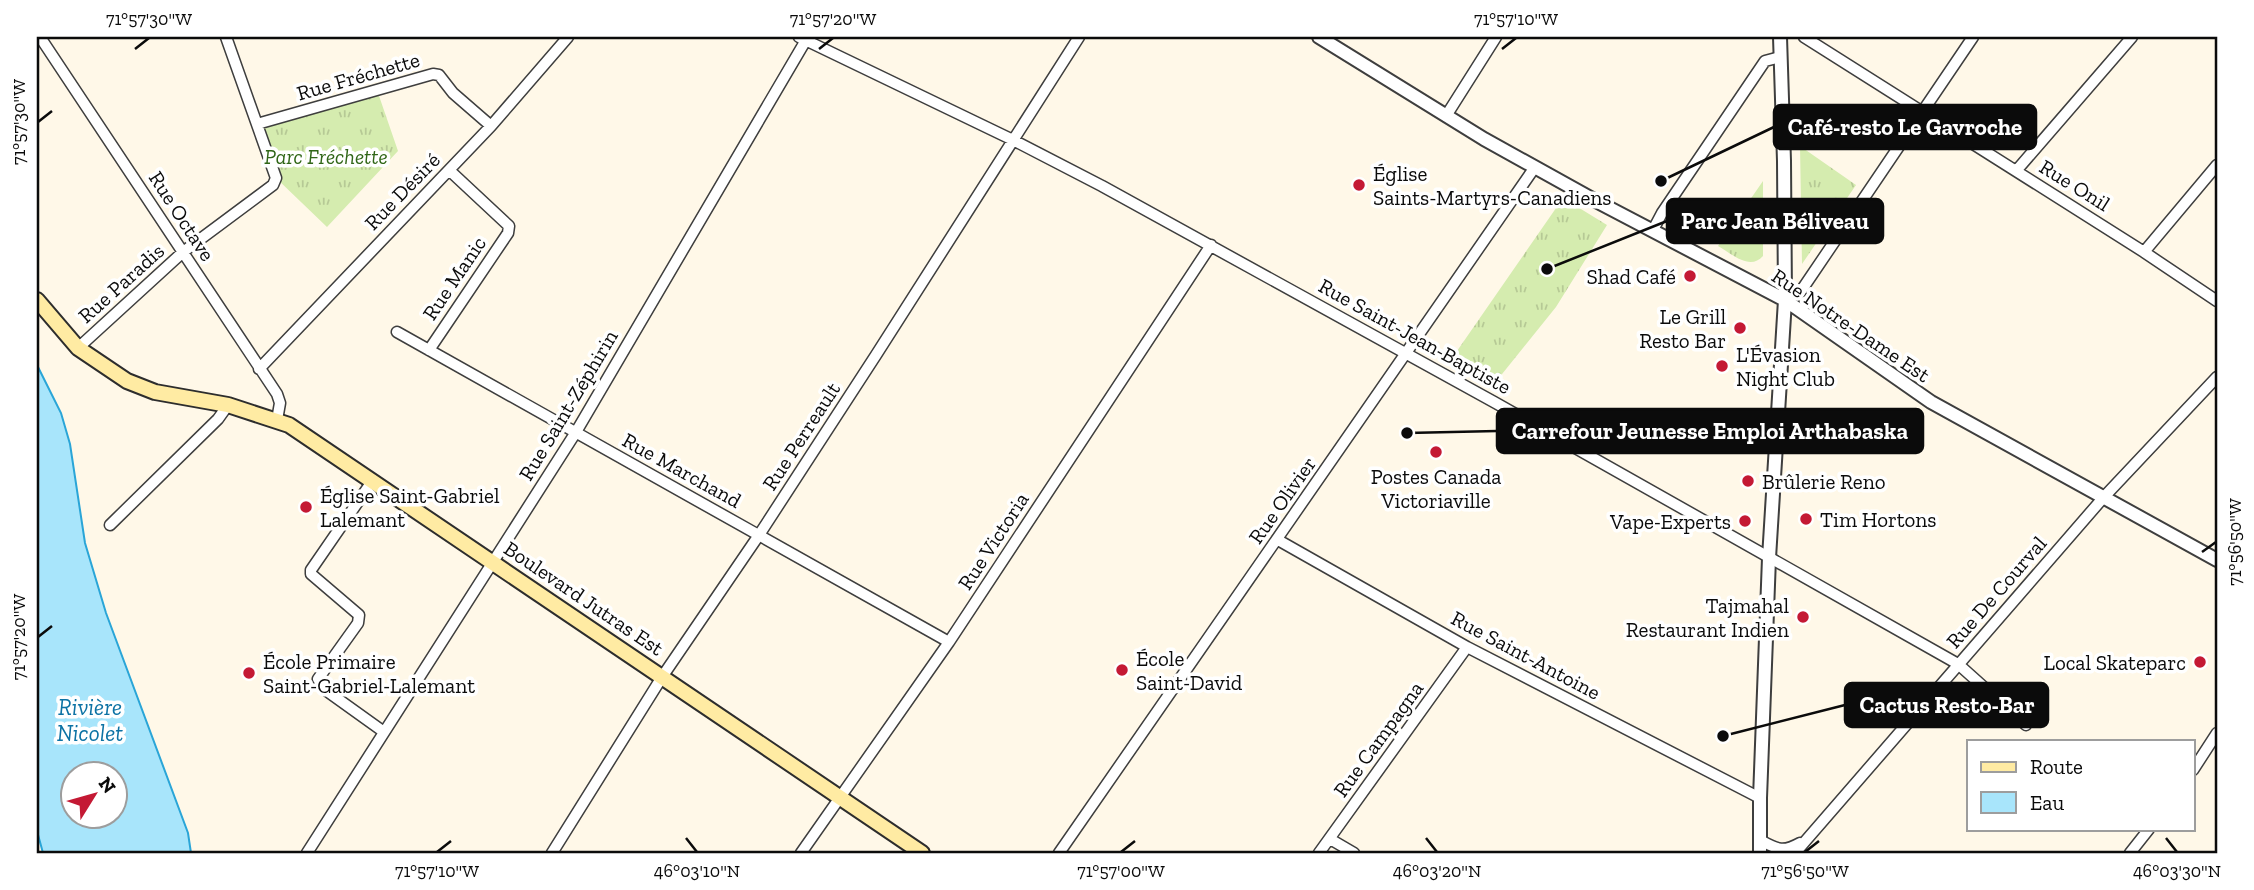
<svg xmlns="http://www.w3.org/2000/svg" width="2254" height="890" viewBox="0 0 2254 890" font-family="'Zilla Slab',serif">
<defs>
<pattern id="grass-tufts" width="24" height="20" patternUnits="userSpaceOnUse" patternTransform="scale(1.75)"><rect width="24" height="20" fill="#d5ecaf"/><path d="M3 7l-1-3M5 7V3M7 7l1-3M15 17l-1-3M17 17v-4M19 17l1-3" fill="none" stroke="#b6c995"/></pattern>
</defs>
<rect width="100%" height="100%" fill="#fff8e8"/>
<path fill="url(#grass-tufts)" d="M377,90L398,151L327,227L276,178L257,124Z
M1800,146L1856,185L1802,264Z
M1763,181V256C1750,271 1732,254 1718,246Z
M1563,198L1607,225L1556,307L1490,389L1448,364Z"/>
<path fill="#a8e5fb" stroke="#2aa5d7" stroke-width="2" fill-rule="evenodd" d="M37,365L61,413L70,444L85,543L106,613L188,833L191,853H43L37,831ZM74,774H116V816H74Z"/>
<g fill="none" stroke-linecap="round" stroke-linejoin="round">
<defs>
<path id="minor" d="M40,37L277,394L280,403L277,420
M799,37L1013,140L1102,186L1494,402L1958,664L2026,725
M1804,37L2144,252L2217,301
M1446,116L1496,37
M257,124L433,74L439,75L453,93L491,126
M2016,171L2132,37
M1653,230L1662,213L1765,61L1780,57
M2144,252L2217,165
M1785,300L1801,291L1973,37
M397,332L949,642
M78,348L183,252L273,185L276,178L226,37
M429,350L508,233L509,226L449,170
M259,369L491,126L568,37
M373,480L311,570V574L359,615L358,623L318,679L324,689L384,732
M110,525L218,419L228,405
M1278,540L1467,647L1760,798
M2193,770L2217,733
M1330,839L1354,853
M1760,840C1777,849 1782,853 1800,843
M307,853L576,432L806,40
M552,853L662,677L759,535L876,355L1079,37
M801,853L949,642L1211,245
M1059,853L1535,167
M1319,853L1467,647
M1795,853L2103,498L2217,377
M2130,853L2149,829"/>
<path id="tertiary" d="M1319,37L1484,139L1594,200L1785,300L1931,402L2217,560
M1760,853V798L1769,558L1785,300L1784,161L1780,37"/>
<path id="secondary" d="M37,300L78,348L127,381L155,392L228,405L289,425L922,853"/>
</defs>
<use href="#minor" stroke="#3e3e3e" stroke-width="13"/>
<use href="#tertiary" stroke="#3e3e3e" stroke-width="16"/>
<use href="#secondary" stroke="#2d2d2d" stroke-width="18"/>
<use href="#minor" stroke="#fff" stroke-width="10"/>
<use href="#tertiary" stroke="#fff" stroke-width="12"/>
<use href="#secondary" stroke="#ffeba3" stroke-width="14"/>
</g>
<path fill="none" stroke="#0b0b0b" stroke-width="2.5" d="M135,49L149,38M819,49L833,38M1502,49L1516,38M38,122L52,111M2202,552L2216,542M38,637L52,626M686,838L697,852M1426,838L1437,852M2166,838L2177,852M437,852L451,841M1121,852L1135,841M1805,852L1819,841"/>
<g fill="#c41934" stroke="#fff" stroke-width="2.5">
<circle cx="1359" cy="185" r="7"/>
<circle cx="1690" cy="276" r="7"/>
<circle cx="1740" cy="328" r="7"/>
<circle cx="1722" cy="366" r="7"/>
<circle cx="1436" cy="452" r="7"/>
<circle cx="1748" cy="481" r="7"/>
<circle cx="306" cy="507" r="7"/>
<circle cx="1806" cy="519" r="7"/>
<circle cx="1745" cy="521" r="7"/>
<circle cx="1803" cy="617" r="7"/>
<circle cx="2200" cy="662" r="7"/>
<circle cx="1122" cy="670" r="7"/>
<circle cx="249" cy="673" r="7"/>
</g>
<g text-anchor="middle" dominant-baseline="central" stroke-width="7" stroke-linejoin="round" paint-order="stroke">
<g font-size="21" fill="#0b0b0b" stroke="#fff">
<text transform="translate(358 76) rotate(-16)">Rue Fréchette</text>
<text transform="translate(2075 185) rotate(32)">Rue Onil</text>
<text transform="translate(402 191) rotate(-46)">Rue Désiré</text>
<text transform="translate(182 216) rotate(57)">Rue Octave</text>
<text transform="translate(454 278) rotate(-56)">Rue Manic</text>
<text transform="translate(121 283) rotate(-42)">Rue Paradis</text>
<text transform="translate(1851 325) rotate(34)">Rue Notre-Dame Est</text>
<text transform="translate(1415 336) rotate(29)">Rue Saint-Jean-Baptiste</text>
<text transform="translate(568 405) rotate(-59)">Rue Saint-Zéphirin</text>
<text transform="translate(801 436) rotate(-57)">Rue Perreault</text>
<text transform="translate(682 470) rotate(29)">Rue Marchand</text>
<text transform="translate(1282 500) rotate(-55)">Rue Olivier</text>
<text transform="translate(993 541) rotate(-57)">Rue Victoria</text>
<text transform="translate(1996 592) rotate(-49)">Rue De Courval</text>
<text transform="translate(584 598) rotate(34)">Boulevard Jutras Est</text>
<text transform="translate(1526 655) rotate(28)">Rue Saint-Antoine</text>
<text transform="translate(1378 739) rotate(-54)">Rue Campagna</text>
</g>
<g font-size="21" font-style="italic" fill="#306617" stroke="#fff">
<text x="326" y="156">Parc Fréchette</text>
</g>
<g font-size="21" fill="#0b0b0b" stroke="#fff" text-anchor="start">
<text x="1373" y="173">Église<tspan x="1373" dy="24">Saints-Martyrs-Canadiens</tspan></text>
<text x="1676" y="276" text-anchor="end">Shad Café</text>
<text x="1726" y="316" text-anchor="end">Le Grill<tspan x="1726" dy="24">Resto Bar</tspan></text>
<text x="1736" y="354">L'Évasion<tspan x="1736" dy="24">Night Club</tspan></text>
<text x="1436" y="476" text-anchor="middle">Postes Canada<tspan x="1436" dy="24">Victoriaville</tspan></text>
<text x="1762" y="481">Brûlerie Reno</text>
<text x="320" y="495">Église Saint-Gabriel<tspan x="320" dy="24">Lalemant</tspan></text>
<text x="1820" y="519">Tim Hortons</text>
<text x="1731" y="521" text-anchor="end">Vape-Experts</text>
<text x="1789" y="605" text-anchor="end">Tajmahal<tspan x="1789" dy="24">Restaurant Indien</tspan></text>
<text x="1136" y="658">École<tspan x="1136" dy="24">Saint-David</tspan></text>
<text x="263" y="661">École Primaire<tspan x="263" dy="24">Saint-Gabriel-Lalemant</tspan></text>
<text x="2186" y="662" text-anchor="end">Local Skateparc</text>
</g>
<g font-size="23" font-style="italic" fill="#0c72a4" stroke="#fff">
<text x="90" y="707">Rivière<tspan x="90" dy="26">Nicolet</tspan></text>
</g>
</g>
<path fill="none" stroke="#0b0b0b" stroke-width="2.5" d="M1661 181L1774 127M1547 269L1667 221M1407 433L1497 431M1723 736L1845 705"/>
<g fill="#0b0b0b" stroke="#fff" stroke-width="2.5">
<circle cx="1661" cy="181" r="7"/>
<circle cx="1547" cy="269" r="7"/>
<circle cx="1407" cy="433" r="7"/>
<circle cx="1723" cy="736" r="7"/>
</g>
<g fill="#0b0b0b" stroke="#0b0b0b" stroke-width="2.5">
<rect x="1774" y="105" width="262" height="44" rx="7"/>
<rect x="1667" y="199" width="216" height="44" rx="7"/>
<rect x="1497" y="409" width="426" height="44" rx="7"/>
<rect x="1845" y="683" width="203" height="44" rx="7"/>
</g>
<g font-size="23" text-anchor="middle" font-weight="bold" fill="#fff">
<text x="1905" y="135">Café-resto Le Gavroche</text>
<text x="1775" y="229">Parc Jean Béliveau</text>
<text x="1710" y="439">Carrefour Jeunesse Emploi Arthabaska</text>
<text x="1947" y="713">Cactus Resto-Bar</text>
</g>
<rect width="2254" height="890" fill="none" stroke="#ffffff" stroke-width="77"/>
<rect x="1967" y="740" width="228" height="91" fill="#ffffff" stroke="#9d9d9d" stroke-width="2"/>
<rect x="1981" y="762" width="35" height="10" fill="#ffeba3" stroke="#9d9d9d" stroke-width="2"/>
<text x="2030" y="774" font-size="21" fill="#0b0b0b">Route</text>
<rect x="1981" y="792" width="35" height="21" fill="#a8e5fb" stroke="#9d9d9d" stroke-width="2"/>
<text x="2030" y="810" font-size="21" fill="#0b0b0b">Eau</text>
<g transform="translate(94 795) rotate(53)"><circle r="33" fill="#ffffff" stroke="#9d9d9d" stroke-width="2"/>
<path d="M0-5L12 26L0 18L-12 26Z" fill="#c41934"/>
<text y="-10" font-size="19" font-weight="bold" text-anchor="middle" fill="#0b0b0b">N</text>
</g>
<rect x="38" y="38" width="2178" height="814" fill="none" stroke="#0b0b0b" stroke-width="2.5"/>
<g font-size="18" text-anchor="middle" fill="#0b0b0b">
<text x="149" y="25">71°57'30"W</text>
<text x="833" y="25">71°57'20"W</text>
<text x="1516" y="25">71°57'10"W</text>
<text transform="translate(19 122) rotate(-90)" y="6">71°57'30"W</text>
<text transform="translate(2235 542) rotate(-90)" y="6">71°56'50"W</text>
<text transform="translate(19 637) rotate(-90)" y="6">71°57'20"W</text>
<text x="437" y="877">71°57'10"W</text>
<text x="697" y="877">46°03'10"N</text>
<text x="1121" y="877">71°57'00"W</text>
<text x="1437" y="877">46°03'20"N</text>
<text x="1805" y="877">71°56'50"W</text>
<text x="2177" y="877">46°03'30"N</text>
</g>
</svg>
